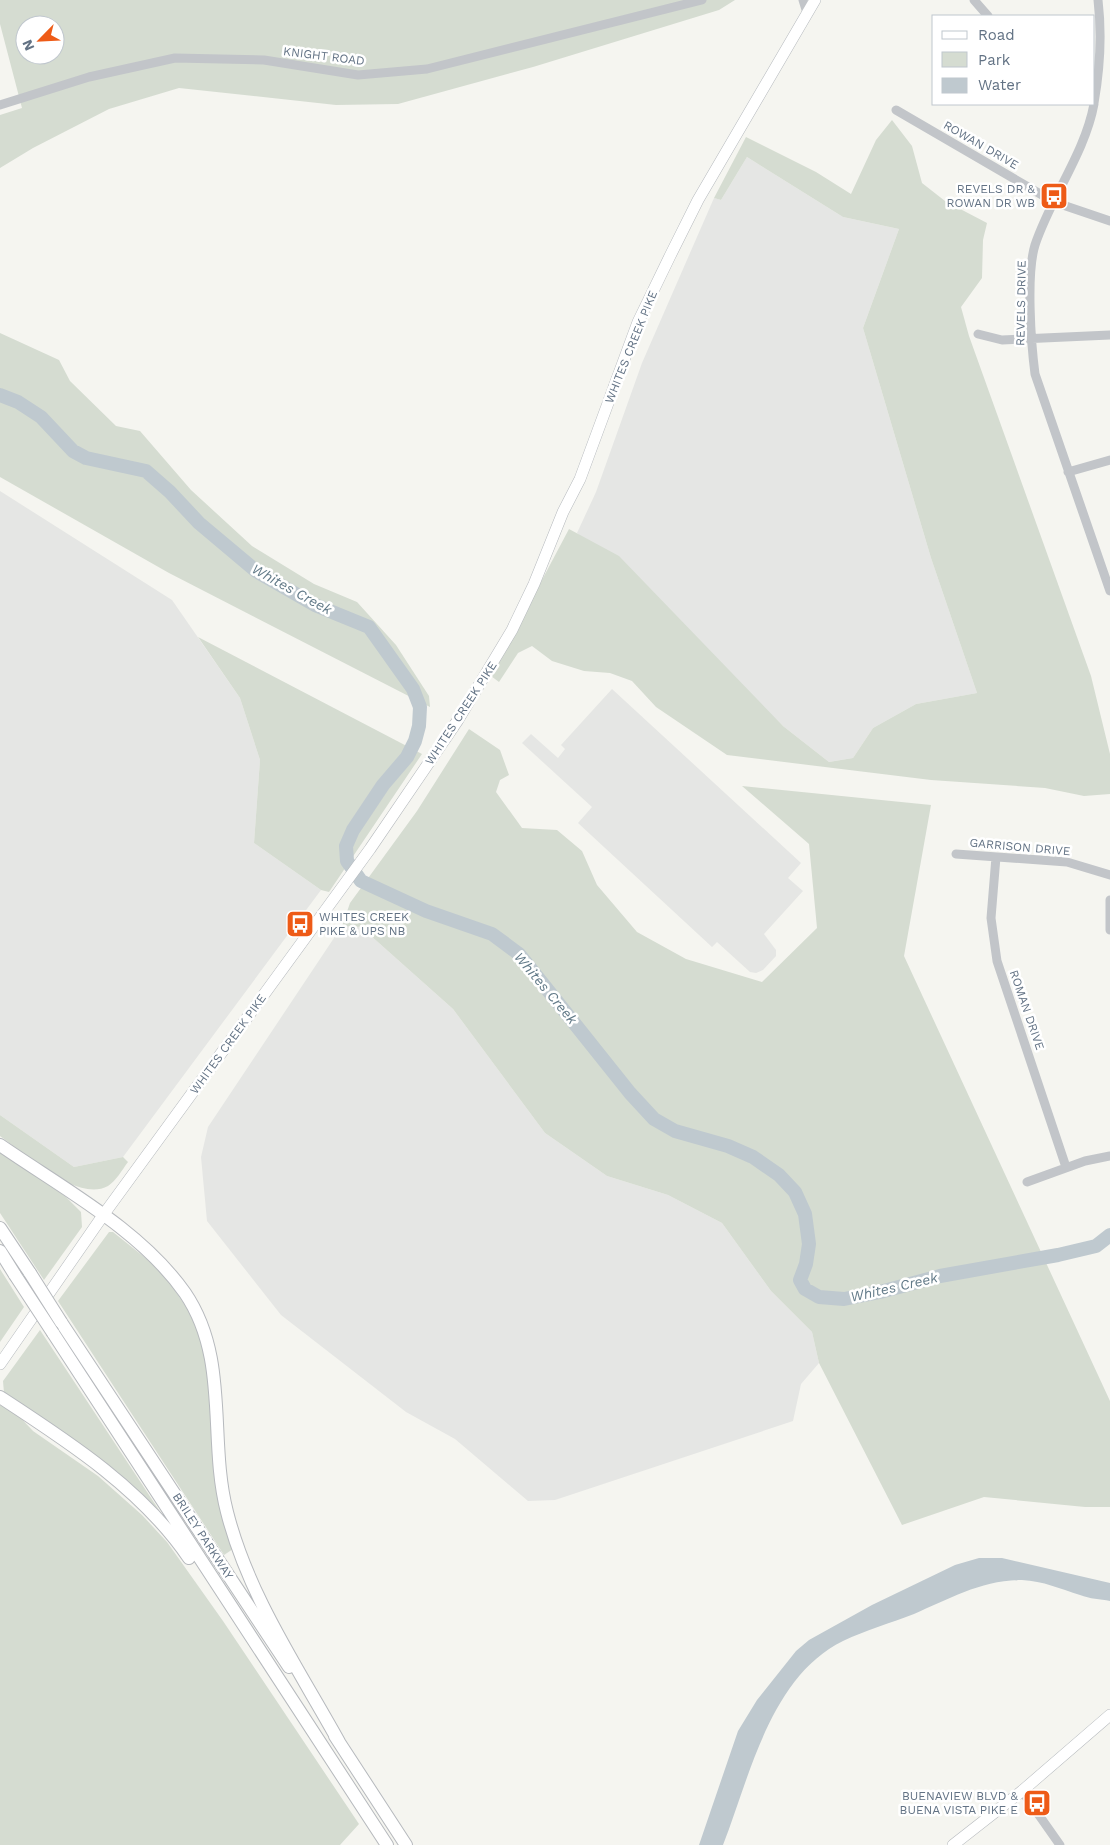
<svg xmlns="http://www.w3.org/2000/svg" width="1110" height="1845" viewBox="0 0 1110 1845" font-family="'Work Sans',sans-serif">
<rect width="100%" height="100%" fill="#f5f5f0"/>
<path fill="#e5e6e4" d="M747,157L843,217L899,229L863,328L931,558L977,693L916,704L873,728L853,758L829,762L783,726L577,533L596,492L642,363L714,198L721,200Z
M0,491L172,600L240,698L260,760L254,843L321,890L123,1157L74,1167L0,1115Z
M612,689L801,863L788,878L803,891L764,934L776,950V956L763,970L756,973L750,972L717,942L712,947L578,823L592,807L522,743L531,734L558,758L565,749L561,745Z
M342,926L361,927L453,1009L545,1133L607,1176L668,1195L722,1223L771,1291L812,1332L819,1363L801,1384L793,1421L555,1500L528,1501L455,1439L406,1412L281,1315L207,1221L201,1157L208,1127Z"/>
<path fill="#d5dcd1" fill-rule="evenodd" d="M0,0H735L719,10L533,67L398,104L336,105L179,88L109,109L33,148L0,168V115L22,108L0,24ZM25,25H55V55H25Z
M892,120L912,146L922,183L945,201L987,223L983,240L982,278L961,307L969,336L1091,676L1110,754V794L1084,796L1045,788L931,780L727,755L656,707L632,681L610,673L584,671L552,661L532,646L518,653L499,682L491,676L569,529L619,556L783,726L829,762L853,758L873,728L916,704L977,693L931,558L863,328L899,229L843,217L747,157L721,200L714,198L746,137L816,172L851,194L876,140Z
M0,333L59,360L70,381L116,426L140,431L191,490L252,546L314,584L357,602L396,645L429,696L430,707L169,573L0,477Z
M198,637L422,754L329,892L321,890L254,843L260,760L240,698Z
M469,729L500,750L509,775L500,780L496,792L522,828L557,830L582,851L597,885L637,932L686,959L762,982L817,928L809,844L742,786L931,805L904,956L1110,1401V1507H1085L984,1497L902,1525L819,1363L812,1332L771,1291L722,1223L668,1195L607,1176L545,1133L453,1009L361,927L342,926L350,903L417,811Z
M0,1115L74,1167L123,1157L128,1162C122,1170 116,1181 108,1186C77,1203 24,1153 0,1136Z
M0,1150L66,1197L81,1212L82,1227L44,1280L0,1213Z
M109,1232H113L153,1264L167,1279L191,1314L205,1349L233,1549L224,1555L58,1301Z
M0,1269L24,1307L0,1342Z
M40,1330L159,1510L157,1511L4,1393L3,1381Z
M0,1405L18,1415L33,1431L98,1476L142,1515L167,1542L223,1621L359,1824L340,1845H0Z"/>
<path fill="#bfc9cf" d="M979,1558H1002L1110,1583V1601C1100,1599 1090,1599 1080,1595C1061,1589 1043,1581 1022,1580C982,1580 949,1599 914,1614C891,1623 866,1630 843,1641C770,1677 750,1776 723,1845H699L738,1731L757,1700L796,1651L809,1640L872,1605L955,1565Z"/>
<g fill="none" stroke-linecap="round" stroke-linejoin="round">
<path stroke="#bfc9cf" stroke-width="14" d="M0,395L18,402L41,417L73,451L86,458L146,471L170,492L199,523L256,571L315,605L369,627L413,689L420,707L419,726L415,741L407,757L383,785L353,830L346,846L347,861L361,881L426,911L492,934L519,954L630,1093L654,1119L675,1131L728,1146L753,1157L779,1175L795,1192L805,1214L809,1244L806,1264L800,1280L805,1289L819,1297L844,1299L880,1292L940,1276L1058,1255L1096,1246L1110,1235"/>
<defs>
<path id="major" d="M0,1364L104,1214L370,849L458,720L512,630L534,584L563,512L580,479L638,322L670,256L698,200L815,0
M953,1845L1022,1791L1110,1715"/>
<path id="highway" d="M0,1145C62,1188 141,1230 185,1293C230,1359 208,1439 227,1512C248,1595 298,1668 339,1742
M0,1228L30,1273
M0,1251L15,1275
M61,1322L289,1667
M53,1333L387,1845
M0,1397C69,1442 142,1489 189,1558
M335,1736L406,1845"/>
</defs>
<use href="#major" stroke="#b5b9bd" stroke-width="12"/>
<use href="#highway" stroke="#b6b9bd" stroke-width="14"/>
<path stroke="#c2c5c9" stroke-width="9" d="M803,0L807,13
M974,0L988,16
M1094,103C1100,69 1102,34 1098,0
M1094,104C1085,153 1051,197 1035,245C1026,274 1031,343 1035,374L1110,591
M0,105L89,77L175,58L264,60L358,75L427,69L702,0
M896,110L1054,202L1110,221
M978,334L1002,340L1110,335
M1068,472L1110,460
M956,854L1067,862L1110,875
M996,857L991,918L997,961L1066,1167
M1110,900V930
M1027,1182L1085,1161L1110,1156
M1022,1791L1060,1845"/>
<use href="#major" stroke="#fff" stroke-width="11"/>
<use href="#highway" stroke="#fff" stroke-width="12"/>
<defs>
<path id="highway-bridge" d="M30,1273L61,1322
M15,1275L53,1333"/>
</defs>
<use href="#highway-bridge" stroke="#b6b9bd" stroke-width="14" stroke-linecap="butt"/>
<use href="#highway-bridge" stroke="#fff" stroke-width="12"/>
</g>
<defs>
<symbol id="bus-square" viewBox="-11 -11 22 22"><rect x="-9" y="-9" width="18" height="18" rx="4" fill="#ee5b17" stroke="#fff"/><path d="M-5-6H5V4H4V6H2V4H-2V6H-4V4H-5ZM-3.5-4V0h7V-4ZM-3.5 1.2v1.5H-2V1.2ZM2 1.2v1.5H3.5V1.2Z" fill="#fff"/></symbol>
</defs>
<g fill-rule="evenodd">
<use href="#bus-square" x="1038" y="180" width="32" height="32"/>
<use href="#bus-square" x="284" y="908" width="32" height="32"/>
<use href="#bus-square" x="1021" y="1787" width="32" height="32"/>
</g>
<g text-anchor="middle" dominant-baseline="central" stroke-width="5" stroke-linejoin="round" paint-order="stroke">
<g font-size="12" fill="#627284" stroke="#fff">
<text transform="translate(324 56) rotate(7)">KNIGHT ROAD</text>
<text transform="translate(981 145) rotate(30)">ROWAN DRIVE</text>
<text transform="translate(1021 303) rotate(-89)">REVELS DRIVE</text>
<text transform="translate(631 347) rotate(-68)">WHITES CREEK PIKE</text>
<text transform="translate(461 713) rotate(-57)">WHITES CREEK PIKE</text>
<text transform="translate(1020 847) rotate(5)">GARRISON DRIVE</text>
<text transform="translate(1027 1010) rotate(71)">ROMAN DRIVE</text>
<text transform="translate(228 1044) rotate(-54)">WHITES CREEK PIKE</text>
<text transform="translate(203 1536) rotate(57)">BRILEY PARKWAY</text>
</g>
<g font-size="12" fill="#627284" stroke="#fff" text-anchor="end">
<text x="1035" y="189">REVELS DR &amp;<tspan x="1035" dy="14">ROWAN DR WB</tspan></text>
<text x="319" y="917" text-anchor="start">WHITES CREEK<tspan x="319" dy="14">PIKE &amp; UPS NB</tspan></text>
<text x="1018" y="1796">BUENAVIEW BLVD &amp;<tspan x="1018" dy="14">BUENA VISTA PIKE E</tspan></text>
</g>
<g font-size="14" font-style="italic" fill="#627a88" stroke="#fff">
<text transform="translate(292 589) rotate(29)">Whites Creek</text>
<text transform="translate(546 988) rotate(50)">Whites Creek</text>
<text transform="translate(894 1287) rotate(-13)">Whites Creek</text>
</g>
</g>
<rect x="932" y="15" width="162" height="90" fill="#ffffff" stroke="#c0c7ce"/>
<rect x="942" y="31" width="25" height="8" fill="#ffffff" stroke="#c0c7ce"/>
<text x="978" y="40" font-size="15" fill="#627284">Road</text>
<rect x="942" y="52" width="25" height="15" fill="#d5dcd1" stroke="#c0c7ce"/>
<text x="978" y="65" font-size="15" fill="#627284">Park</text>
<rect x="942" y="78" width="25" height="15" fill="#bfc9cf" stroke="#c0c7ce"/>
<text x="978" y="90" font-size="15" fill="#627284">Water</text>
<g transform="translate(40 40) rotate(246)"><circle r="24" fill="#ffffff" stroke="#c0c7ce"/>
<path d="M0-4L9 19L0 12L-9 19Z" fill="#ee5b17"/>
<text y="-8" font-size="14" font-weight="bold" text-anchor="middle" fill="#627284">N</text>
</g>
</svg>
